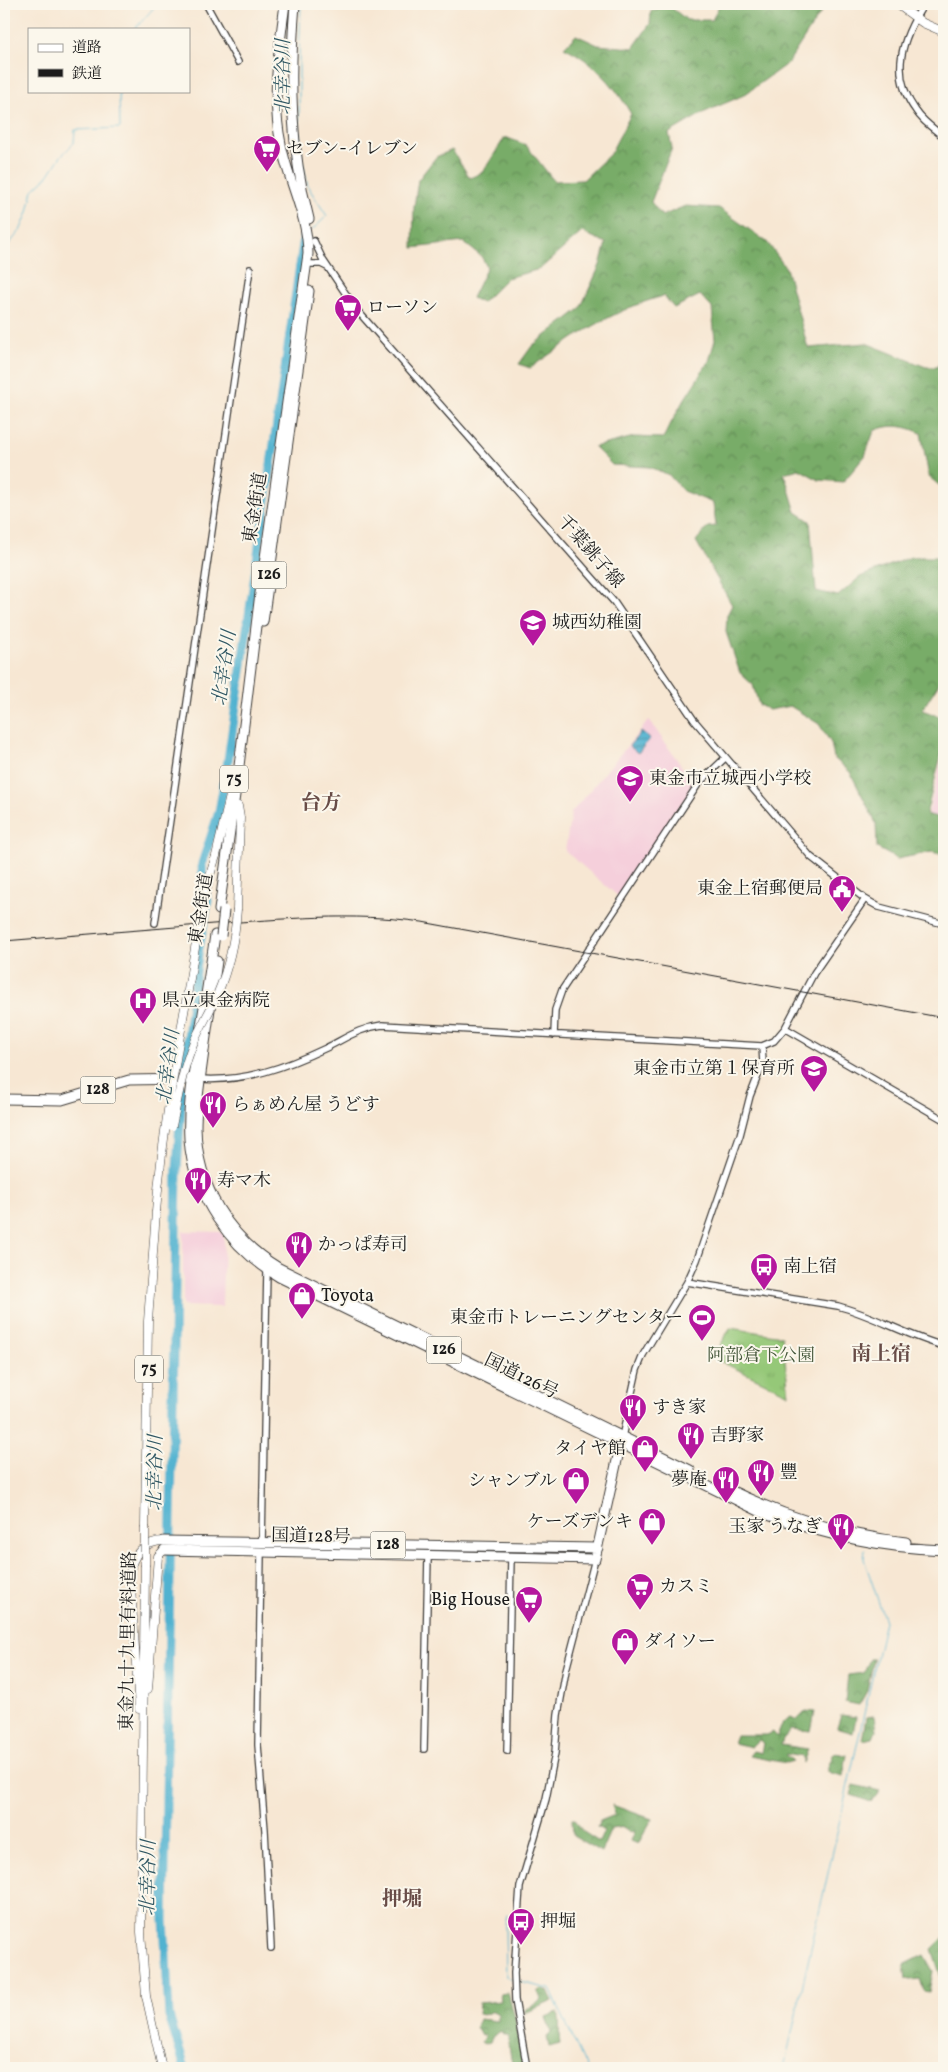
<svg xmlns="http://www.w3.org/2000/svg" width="948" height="2072" viewBox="0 0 948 2072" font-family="Vollkorn,'Noto Serif JP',serif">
<defs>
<pattern id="forest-crowns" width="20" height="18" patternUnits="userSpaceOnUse" patternTransform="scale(1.25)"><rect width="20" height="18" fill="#78ac68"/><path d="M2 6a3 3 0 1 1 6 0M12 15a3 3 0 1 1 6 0" fill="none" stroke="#628b55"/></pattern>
<pattern id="park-tufts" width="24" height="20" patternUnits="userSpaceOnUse" patternTransform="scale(1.25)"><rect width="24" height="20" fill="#95c878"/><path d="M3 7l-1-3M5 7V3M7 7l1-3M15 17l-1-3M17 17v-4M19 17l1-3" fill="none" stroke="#80ab67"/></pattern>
<pattern id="water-rules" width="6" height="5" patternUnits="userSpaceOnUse" patternTransform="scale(1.25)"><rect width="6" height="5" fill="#51b2d0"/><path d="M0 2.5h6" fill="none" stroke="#4290a8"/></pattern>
</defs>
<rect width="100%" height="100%" fill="#fbf7ec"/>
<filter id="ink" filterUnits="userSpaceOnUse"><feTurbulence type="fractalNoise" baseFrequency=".02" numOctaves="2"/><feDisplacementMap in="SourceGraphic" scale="10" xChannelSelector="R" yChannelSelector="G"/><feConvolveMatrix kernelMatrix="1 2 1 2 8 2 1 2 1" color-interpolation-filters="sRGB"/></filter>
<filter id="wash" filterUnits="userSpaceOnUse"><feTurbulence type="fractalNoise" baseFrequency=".0096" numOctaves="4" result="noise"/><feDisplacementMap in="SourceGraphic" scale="20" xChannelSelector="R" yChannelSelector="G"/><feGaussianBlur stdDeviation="1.12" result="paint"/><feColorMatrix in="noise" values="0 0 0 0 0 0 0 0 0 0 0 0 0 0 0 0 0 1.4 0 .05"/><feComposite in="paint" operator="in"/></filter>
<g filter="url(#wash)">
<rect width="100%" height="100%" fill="#f7e7d3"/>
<path fill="#f5cfdb" d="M649,720L692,781L693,787L619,897L565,851L571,813Z
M944,751V818L928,814Z
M183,1231L221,1232L224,1235L222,1307L183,1306Z"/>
<path fill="url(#forest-crowns)" stroke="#4a6442" d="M720,4H826L788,63L744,95L705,112L669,133L672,148L651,202L662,216L685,206L719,208L767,242L786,268L808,348L866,343L926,367H937L944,355V372L942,378L944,381V489L929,477L921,433C906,426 890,423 874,431L865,456L843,482L819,480L799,469L784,473L796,512L810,521L816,591L838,596L860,577L911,557H944V675L922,710L944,718V744L926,814L944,819V855L932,852L897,859L877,848L876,823L850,772L834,758L831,743L819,724L790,706L769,710L759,705L753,685L740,673L726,632L727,615L732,605L696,541L708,527L716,526L713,503L683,491L669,475L649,467L612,465L594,447L634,437L663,438L682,403L709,361L715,340L712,308L700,295L674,308L664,296C613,309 572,339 530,368L519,364L532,346L580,309L600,265L606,243L582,232L540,269L507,278L482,303L472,298L487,267L481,256L463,242L413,248L414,207L418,180L436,157L452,150L470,178L483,172L505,137L526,145L554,181L583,180L610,154L631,114C615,85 594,62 564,47L576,35L598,45L633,48L650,24L651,11L668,5L687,20H712Z
M870,1659H874L867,1691L859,1705L845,1702L848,1675L864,1673Z
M806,1711L815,1712L811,1731L792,1729L783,1739L781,1745L808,1749L803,1763V1757L786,1754L785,1755L793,1761L786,1763L749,1756L753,1751L761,1753L763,1743L759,1740L752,1747L733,1743L736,1735H767L773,1732L777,1737L783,1722L791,1717L797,1720Z
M841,1715L856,1717L853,1733L837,1728Z
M874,1716L876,1731L873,1738L862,1740L866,1717Z
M834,1753L847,1755L843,1776L828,1772V1767Z
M854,1785L880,1791L871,1802L851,1795Z
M612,1805L652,1819L638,1844L631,1841L635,1831L630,1832L623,1827L611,1829L601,1852L573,1836L572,1819H575L582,1831L599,1842L604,1831L597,1827L600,1821L615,1815Z
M944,1937V1986L932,1949Z
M924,1955L933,1971L929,1992L924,1991L920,1979L910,1980L906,1979L904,1965Z
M542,1989L548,1991L553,2001L525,2013V2010L538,2003L541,1999L538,1992Z
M508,1993L515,2018L523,2064L515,2068L511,2059L508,2036L503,2034L501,2031L493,2036L490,2042L484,2044L481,2042L485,2035L481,2036L476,2027L479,2019L498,2021V2014L493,2011L483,2015L478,2014L479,2003L501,2001L500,1994Z
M558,2012C561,2025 558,2032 560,2044L549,2047L547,2037L551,2033L546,2017Z"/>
<path fill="url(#park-tufts)" stroke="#58724a" d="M730,1328L782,1336L789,1394L713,1358Z"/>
<path fill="url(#water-rules)" stroke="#366776" d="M641,732L650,739L638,753L629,746Z"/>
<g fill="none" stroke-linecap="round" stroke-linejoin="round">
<path stroke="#51b2d0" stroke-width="1" d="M301,4L299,57V126L302,160L308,187L327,216L311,231
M135,29L157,4
M4,250L20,231L28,212L33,190L48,176L61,156L74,143L75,130L120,128L119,91
M507,1915L505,1924L506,1977L512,1980
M516,1981L550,1989L587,2068
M784,2068L885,1621L864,1559L865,1550"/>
<path stroke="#51b2d0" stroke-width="9" d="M185,1063L198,953L208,901L203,886L202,864L219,812L227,767L304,238
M182,1089L177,1170L164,1919L169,2016L185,2068"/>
</g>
</g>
<g filter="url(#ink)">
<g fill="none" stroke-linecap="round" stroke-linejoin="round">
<defs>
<path id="minor" d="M206,4L238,62
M924,4C902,38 889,74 916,111C923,122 934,129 944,137
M314,241L323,260L356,309L614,602L694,720L811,857L865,899L879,907L944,924
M307,264H321L327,267
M155,923L250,269
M785,1028L944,1120
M554,1035L555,1010L562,990L699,783L725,758
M200,1079C245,1082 286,1067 326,1048C346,1038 359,1028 382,1025L762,1046L774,1041L785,1028L814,973L865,899
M687,1282L838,1306C875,1316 907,1336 944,1346
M622,1437L637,1370L643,1355L687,1282L697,1260L740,1135L750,1096L763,1063L762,1046
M262,1543L267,1270
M261,1552L258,1745L265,1830L271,1948
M424,1749L428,1556
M507,1751L511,1558
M527,2068L515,2000L514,1973L520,1887L546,1799L555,1753L558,1715L566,1670L595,1559"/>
<path id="major" d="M897,4L923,23L944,32
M216,856L233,783
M237,909L240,818L238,806
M145,1526L148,1321L156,1212
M145,1566L141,1932L146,1996L162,2068
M148,1689L158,1556L164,1550
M139,1709L130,1573C132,1554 145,1541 164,1541"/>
<path id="highway" d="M295,4C289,77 290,147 309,219
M263,622L309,291
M219,910L239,766L260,593L308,254C308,216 288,181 281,144C271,97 279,50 285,4
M215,935C210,969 205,1003 199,1037C194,1070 187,1105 189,1139C193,1197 231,1248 279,1277L765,1514C824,1535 881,1548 944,1550
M217,961C213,991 208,1021 204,1051C201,1076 196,1102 196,1127C197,1187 229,1238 279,1268L690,1470
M4,1099L62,1100L129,1080L190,1079
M724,1487C782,1516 841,1535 906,1542
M164,1541L598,1548
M164,1550L595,1559L622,1438"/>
</defs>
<use href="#minor" stroke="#3d3a37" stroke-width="8"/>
<use href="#major" stroke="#3d3a37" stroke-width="9"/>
<use href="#highway" stroke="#3d3a37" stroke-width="11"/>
<use href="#minor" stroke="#fff" stroke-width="5.5"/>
<use href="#major" stroke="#fff" stroke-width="8"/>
<use href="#highway" stroke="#fff" stroke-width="9"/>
<path stroke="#1c1c1c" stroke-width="1" d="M4,941C73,935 143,930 213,924C283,919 352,912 422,922L944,1018"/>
<defs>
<path id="major-bridge" d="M172,1126C178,1098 182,1071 193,1044C200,1027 210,1012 217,995C229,967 235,940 237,909
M156,1212C162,1138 175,1063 188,990C196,945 201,900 216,856
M145,1566V1526"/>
<path id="highway-bridge" d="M221,936L224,910"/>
</defs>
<use href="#major-bridge" stroke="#3d3a37" stroke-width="9" stroke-linecap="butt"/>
<use href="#highway-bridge" stroke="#3d3a37" stroke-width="11" stroke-linecap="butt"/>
<use href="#major-bridge" stroke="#fff" stroke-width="8"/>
<use href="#highway-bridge" stroke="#fff" stroke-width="9"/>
</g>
</g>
<defs>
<symbol id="supermarket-pin" viewBox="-11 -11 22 30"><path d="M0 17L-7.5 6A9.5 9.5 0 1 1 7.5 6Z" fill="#b5179e" stroke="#fbf7ec"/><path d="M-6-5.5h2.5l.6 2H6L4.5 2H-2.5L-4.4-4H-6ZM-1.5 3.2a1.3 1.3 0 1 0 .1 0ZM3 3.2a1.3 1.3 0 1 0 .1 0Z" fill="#fff"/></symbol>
<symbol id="school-pin" viewBox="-11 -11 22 30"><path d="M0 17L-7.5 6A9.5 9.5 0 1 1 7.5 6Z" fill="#b5179e" stroke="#fbf7ec"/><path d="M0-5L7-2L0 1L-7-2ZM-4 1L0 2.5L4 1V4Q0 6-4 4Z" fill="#fff"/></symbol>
<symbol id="civic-pin" viewBox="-11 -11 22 30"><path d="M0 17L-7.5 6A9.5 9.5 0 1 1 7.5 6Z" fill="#b5179e" stroke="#fbf7ec"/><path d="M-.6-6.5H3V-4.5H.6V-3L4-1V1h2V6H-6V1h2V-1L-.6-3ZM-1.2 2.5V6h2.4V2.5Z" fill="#fff"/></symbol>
<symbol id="hospital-pin" viewBox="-11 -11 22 30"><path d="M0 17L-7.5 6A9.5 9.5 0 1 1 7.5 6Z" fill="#b5179e" stroke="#fbf7ec"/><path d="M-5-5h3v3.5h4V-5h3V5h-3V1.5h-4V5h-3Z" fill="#fff"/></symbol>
<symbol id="restaurant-pin" viewBox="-11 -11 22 30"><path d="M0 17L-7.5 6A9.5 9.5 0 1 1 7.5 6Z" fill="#b5179e" stroke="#fbf7ec"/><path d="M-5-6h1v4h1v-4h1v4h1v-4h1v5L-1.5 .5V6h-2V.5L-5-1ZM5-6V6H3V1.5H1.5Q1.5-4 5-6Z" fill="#fff"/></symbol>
<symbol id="bus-pin" viewBox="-11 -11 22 30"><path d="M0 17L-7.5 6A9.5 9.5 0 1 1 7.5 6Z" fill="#b5179e" stroke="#fbf7ec"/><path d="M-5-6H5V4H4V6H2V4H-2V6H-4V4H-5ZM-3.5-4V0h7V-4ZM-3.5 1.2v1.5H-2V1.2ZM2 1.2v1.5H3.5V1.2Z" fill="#fff"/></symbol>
<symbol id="shop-pin" viewBox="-11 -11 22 30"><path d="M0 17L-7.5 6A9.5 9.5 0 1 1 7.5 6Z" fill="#b5179e" stroke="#fbf7ec"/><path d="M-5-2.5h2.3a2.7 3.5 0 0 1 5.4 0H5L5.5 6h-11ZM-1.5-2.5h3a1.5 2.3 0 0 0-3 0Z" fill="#fff"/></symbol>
<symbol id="stadium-pin" viewBox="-11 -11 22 30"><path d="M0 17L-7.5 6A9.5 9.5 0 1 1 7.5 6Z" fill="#b5179e" stroke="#fbf7ec"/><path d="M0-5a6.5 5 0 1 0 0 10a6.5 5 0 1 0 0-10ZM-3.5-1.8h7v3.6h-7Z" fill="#fff"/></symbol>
</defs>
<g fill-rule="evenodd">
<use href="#supermarket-pin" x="251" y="133" width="32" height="43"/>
<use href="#supermarket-pin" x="332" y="292" width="32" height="43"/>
<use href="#school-pin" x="517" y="607" width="32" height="43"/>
<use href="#school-pin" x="614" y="763" width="32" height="43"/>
<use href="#civic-pin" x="826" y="873" width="32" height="43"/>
<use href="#hospital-pin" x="127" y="985" width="32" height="43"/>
<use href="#school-pin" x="798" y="1053" width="32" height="43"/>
<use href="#restaurant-pin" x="197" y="1089" width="32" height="43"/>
<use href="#restaurant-pin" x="182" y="1165" width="32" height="43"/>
<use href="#restaurant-pin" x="283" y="1229" width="32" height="43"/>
<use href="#bus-pin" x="748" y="1251" width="32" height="43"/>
<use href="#shop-pin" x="286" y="1280" width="32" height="43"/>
<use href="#stadium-pin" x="686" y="1302" width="32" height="43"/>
<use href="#restaurant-pin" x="617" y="1392" width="32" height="43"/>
<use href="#restaurant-pin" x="675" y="1420" width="32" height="43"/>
<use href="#shop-pin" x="629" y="1433" width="32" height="43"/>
<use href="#restaurant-pin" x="745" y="1457" width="32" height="43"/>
<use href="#restaurant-pin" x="710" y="1464" width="32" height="43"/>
<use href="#shop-pin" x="560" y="1465" width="32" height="43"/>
<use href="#shop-pin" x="636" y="1506" width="32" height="43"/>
<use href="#restaurant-pin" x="825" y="1511" width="32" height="43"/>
<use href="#supermarket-pin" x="624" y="1571" width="32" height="43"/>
<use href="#supermarket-pin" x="513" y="1584" width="32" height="43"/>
<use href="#shop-pin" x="609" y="1626" width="32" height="43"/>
<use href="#bus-pin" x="505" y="1906" width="32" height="43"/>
</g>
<g text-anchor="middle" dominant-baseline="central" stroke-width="4" stroke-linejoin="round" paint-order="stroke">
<g fill="#fbf7ec" stroke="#5f5e5a" stroke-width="1">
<rect x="251.5" y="561.5" width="35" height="27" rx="4"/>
<rect x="220" y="765.5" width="28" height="27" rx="4"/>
<rect x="80.5" y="1076.5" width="35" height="27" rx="4"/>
<rect x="426.5" y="1336.5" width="35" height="27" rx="4"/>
<rect x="135" y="1355.5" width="28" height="27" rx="4"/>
<rect x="370.5" y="1531.5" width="35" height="27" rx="4"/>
</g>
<g font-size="16" font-weight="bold" fill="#1c1c1c">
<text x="269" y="575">126</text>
<text x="234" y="779">75</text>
<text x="98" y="1090">128</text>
<text x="444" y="1350">126</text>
<text x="149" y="1369">75</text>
<text x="388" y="1545">128</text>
</g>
<g font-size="18" fill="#1c1c1c" stroke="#fbf7ec" text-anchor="start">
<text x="286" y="149">セブン-イレブン</text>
<text x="367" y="308">ローソン</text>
<text x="552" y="623">城西幼稚園</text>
<text x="649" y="779">東金市立城西小学校</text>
<text x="823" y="889" text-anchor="end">東金上宿郵便局</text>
<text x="162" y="1001">県立東金病院</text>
<text x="795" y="1069" text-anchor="end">東金市立第１保育所</text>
<text x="232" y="1105">らぁめん屋 うどす</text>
<text x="217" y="1181">寿マ木</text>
<text x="318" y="1245">かっぱ寿司</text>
<text x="783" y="1267">南上宿</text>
<text x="321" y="1296">Toyota</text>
<text x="683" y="1318" text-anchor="end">東金市トレーニングセンター</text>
<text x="652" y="1408">すき家</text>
<text x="710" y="1436">吉野家</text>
<text x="626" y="1449" text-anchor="end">タイヤ館</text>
<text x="780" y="1473">豐</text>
<text x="707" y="1480" text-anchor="end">夢庵</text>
<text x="557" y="1481" text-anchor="end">シャンブル</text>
<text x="633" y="1522" text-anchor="end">ケーズデンキ</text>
<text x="822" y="1527" text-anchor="end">玉家 うなぎ</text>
<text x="659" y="1587">カスミ</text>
<text x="510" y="1600" text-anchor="end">Big House</text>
<text x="644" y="1642">ダイソー</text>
<text x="540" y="1922">押堀</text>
</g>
<g font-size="18" fill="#1c1c1c" stroke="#fbf7ec">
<text transform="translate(256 508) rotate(-81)">東金街道</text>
<text transform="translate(590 552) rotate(49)">千葉銚子線</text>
<text transform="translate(202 909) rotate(-81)">東金街道</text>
<text transform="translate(521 1377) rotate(26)">国道126号</text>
<text transform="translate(311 1537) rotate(1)">国道128号</text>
<text transform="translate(129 1641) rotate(-89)">東金九十九里有料道路</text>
</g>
<g font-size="18" fill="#46583c" stroke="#fbf7ec">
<text x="761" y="1356">阿部倉下公園</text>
</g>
<g font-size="19" font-style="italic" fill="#315864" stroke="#fbf7ec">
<text transform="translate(284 77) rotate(-90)">北幸谷川</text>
<text transform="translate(225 668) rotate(-82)">北幸谷川</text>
<text transform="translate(169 1067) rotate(-83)">北幸谷川</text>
<text transform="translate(156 1473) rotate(-89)">北幸谷川</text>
<text transform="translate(149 1878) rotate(-89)">北幸谷川</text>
</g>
<g font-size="20" font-weight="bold" fill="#684c47" stroke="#fbf7ec">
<text x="321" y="804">台方</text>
<text x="881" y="1355">南上宿</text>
<text x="402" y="1900">押堀</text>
</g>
</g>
<rect width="948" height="2072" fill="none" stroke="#fbf7ec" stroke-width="20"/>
<rect x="28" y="28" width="162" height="65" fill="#fbf7ec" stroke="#a29f99"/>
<rect x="38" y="44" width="25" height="8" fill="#ffffff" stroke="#a29f99"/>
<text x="72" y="52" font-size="15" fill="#1c1c1c">道路</text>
<rect x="38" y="69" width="25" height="8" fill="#1c1c1c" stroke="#a29f99"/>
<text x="72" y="78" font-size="15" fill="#1c1c1c">鉄道</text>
</svg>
